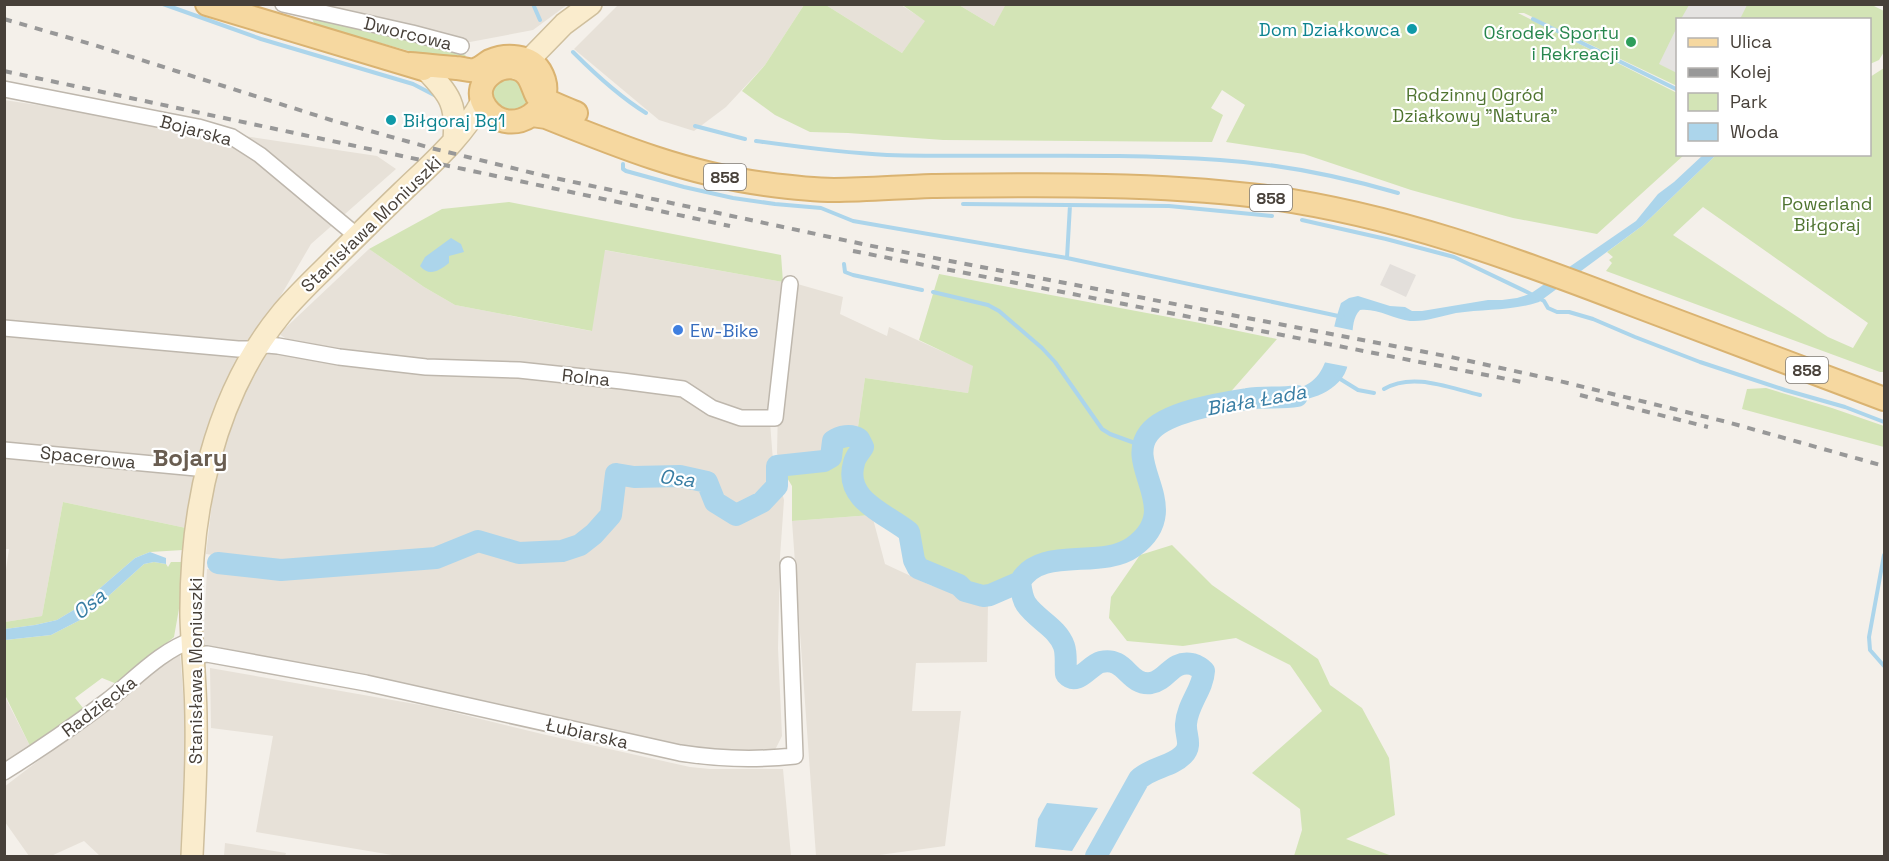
<svg xmlns="http://www.w3.org/2000/svg" width="1889" height="861" viewBox="0 0 1889 861" font-family="'Space Grotesk',sans-serif">
<rect width="100%" height="100%" fill="#f4f0ea"/>
<path fill="#e7e1d8" d="M324,4L567,5L533,30L470,42L321,7Z
M618,5H804L765,65L726,107L694,131L659,120L574,49Z
M826,5H901L926,21L902,53Z
M959,5H1006L994,26Z
M4,100L377,156L396,169L311,244L211,415L186,528L63,502L42,616L5,622V576L9,549H4Z
M369,249L424,287L455,305L591,331L604,250L783,282L775,411L748,414L715,406L691,390L425,363L316,347L285,338L279,334Z
M794,283L843,297L840,314L887,336L889,327L974,366L968,393L865,378L857,434H842L830,437L822,457L805,461L780,464L777,453L778,408Z
M267,353L390,368L559,380L680,393L770,422L773,461L772,483L765,495L759,500L736,510L718,500L709,479L670,471H614L605,515L593,531L578,542L520,549L477,536L435,554L282,565L206,554L213,494L223,442L240,397L260,360Z
M622,480L667,481L698,487L720,514L745,522L756,510L766,508L780,485L784,500L780,557L778,648L782,736L775,750L701,751L651,739L203,648L207,569L270,575H304L366,564L429,565L453,558L477,547L517,558L555,559L584,546L610,519L613,503Z
M872,515L885,564L930,585L988,603L987,662L916,663L912,711H961L945,846L872,856H816L792,521Z
M180,652L186,733L180,856H100L84,841L51,856H29L5,822L4,787Z
M210,668L432,707L542,734L690,767L710,769H783L791,856H398L256,832L273,736L211,728Z
M4,695L30,746L5,761H4Z
M225,843L286,853L285,856H224Z"/>
<path fill="#e3dfdb" d="M1390,264L1416,275L1406,297L1380,285Z"/>
<path fill="#d3e4b6" fill-rule="evenodd" d="M901,4L959,5L994,26L1006,4H1870L1884,11V52L1879,60L1870,64V20H1678L1677,86L1524,13H1518L1677,93L1678,154L1684,155L1597,234L1513,218L1411,190L1304,154L1226,142L1245,105L1222,90L1211,108L1223,115L1212,142L943,140L848,133L810,132L775,115L742,91L765,65L804,5H826L902,53L925,21Z
M312,19L435,46L466,55L463,58L424,55L315,25Z
M1884,68V372H1880L1606,271L1612,263L1609,260L1613,257L1607,252L1642,226L1716,155L1870,154V77ZM1703,207L1868,323L1853,348L1828,337L1673,235Z
M507,78C522,81 524,90 530,102C527,105 522,110 518,111C508,114 492,105 492,93C492,91 495,85 495,84Z
M509,202L781,255L783,282L605,250L592,331L455,305L424,287L369,249L442,209Z
M939,274L1195,322L1277,339L1227,396L1214,397L1193,405L1173,408L1159,417L1136,436L1134,448L1137,471L1143,484L1149,507L1145,523L1139,535L1123,545L1031,559L1017,569L1008,583L981,592L966,588V577L962,575L952,580L927,572L917,559L911,537L914,532C892,518 853,501 856,470C857,461 860,455 866,450L863,438L857,434L865,378L968,393L973,366L919,340Z
M1766,388L1832,408L1884,426V447L1742,409L1747,389Z
M845,439H852L861,448C839,476 853,492 872,515L792,521V486L780,466H804L832,461C838,453 833,444 845,439Z
M63,502L186,528L183,550L150,552L135,558L77,608L57,620L35,625L5,629V622L42,616Z
M1172,545L1212,585L1318,659L1330,685L1362,708L1389,758L1395,815L1346,839L1392,856H1294L1302,830L1300,809L1252,773L1322,711L1290,665L1236,638L1183,646L1127,641L1109,618L1111,597L1140,555Z
M154,562L166,564L168,567L171,562H183V586L174,637L117,684L102,678L75,698L83,708L30,746L5,695V640L51,635L84,618L144,564Z"/>
<path fill="#e5e3e1" d="M1689,5V4L1747,5L1740,19H1681Z
M1677,27L1678,73H1677L1659,64Z"/>
<path fill="#acd5eb" d="M1703,155H1716L1642,226L1539,302C1512,311 1484,309 1456,313C1441,316 1426,322 1410,321C1394,319 1377,308 1360,310C1353,317 1353,327 1352,336C1350,348 1350,368 1342,378C1324,401 1294,402 1268,403L1266,394C1337,391 1323,354 1341,303L1349,298L1358,296L1390,306L1405,307L1412,311H1422L1488,300H1502L1517,298L1530,294L1636,221L1658,194L1674,182Z
M451,238L461,244L464,252L449,256V263C439,271 429,277 420,266L425,257Z
M150,552L166,558V564L154,562L144,564L84,618L51,635L5,640V629L35,625L57,620L77,608L135,558Z
M1047,803L1098,808L1072,851L1035,847L1038,819Z"/>
<path fill="#f4f0ea" d="M1332,326L1356,331L1349,367L1323,362Z"/>
<g fill="none" stroke-linecap="round" stroke-linejoin="round">
<path stroke="#acd5eb" stroke-width="4" d="M163,4L261,39L413,84L438,97
M533,4L540,20
M1533,19L1678,90
M573,52C595,74 620,97 646,113
M695,126L745,139
M756,141C799,147 843,153 887,155C998,158 1109,152 1220,160C1280,164 1340,176 1398,193
M623,164V169L626,171L684,187L733,198L775,204L821,208L853,221L1067,258L1343,317
M963,204L1169,206L1272,216
M1302,220L1386,239L1454,257L1527,292L1544,301L1548,308L1557,312H1569L1593,319L1635,337L1700,362L1785,390L1845,407L1884,422
M1067,258L1070,205
M844,264L845,272L853,275L922,290
M933,292L988,305L999,311L1042,348L1055,362L1102,429L1110,434L1143,446
M1337,377L1358,390L1374,393
M1384,389C1413,372 1449,388 1480,395
M1884,555L1869,637L1870,650L1884,666"/>
<path stroke="#acd5eb" stroke-width="22" d="M218,563L281,570L436,558L478,541L519,553L562,551L580,545L594,534L611,515L616,474L634,477L680,476L707,482L715,502L736,515L762,502L777,486V466L824,461L831,457L833,441C840,436 851,434 859,439L863,447C860,452 855,457 854,463C843,500 887,514 909,532L914,560L918,568L959,585L965,591L983,596L990,595L1020,582
M1096,856L1139,779C1152,767 1171,767 1183,755C1193,745 1185,735 1186,724C1187,705 1203,689 1204,671C1200,667 1198,666 1192,664C1171,660 1168,680 1151,683C1128,686 1126,656 1101,662C1089,665 1078,687 1066,674C1065,664 1067,655 1064,646C1057,627 1037,620 1026,604C1022,598 1021,589 1020,582C1040,545 1101,570 1133,547C1186,509 1123,466 1149,433C1165,412 1221,403 1247,399C1263,396 1281,399 1297,396"/>
<defs>
<path id="street" d="M283,4L412,33L461,46
M4,89L198,127L232,137L260,155L357,236
M4,328L238,349H249L267,345L278,346L339,357L426,367L519,370L622,381L683,389L712,408L741,418H775L790,284
M4,450L207,469
M194,656L207,654L366,683L680,753C718,759 756,760 795,756L788,565
M4,772C39,750 74,726 107,701C133,681 161,650 193,640"/>
<path id="secondary" d="M517,69L524,68L528,61L564,24L591,4
M426,70C450,95 457,104 454,140
M192,856C194,811 197,766 196,721C196,686 192,651 191,617C190,512 213,397 281,314C295,297 312,281 328,265C352,241 377,216 402,192C431,164 463,137 482,101"/>
<path id="primary" d="M207,4L423,69
M410,64C425,65 440,67 456,68C461,68 469,71 474,70C480,69 485,64 490,61C506,54 530,55 540,71C562,108 510,141 486,108C466,80 509,54 527,75C532,81 533,89 537,96C550,102 563,108 576,113
M532,115L546,117C618,146 688,174 765,184C788,187 811,190 834,190C867,190 899,187 932,186C1040,185 1150,183 1258,196C1391,213 1513,258 1637,306C1720,337 1802,368 1884,399"/>
</defs>
<use href="#street" stroke="#beb7ad" stroke-width="18"/>
<use href="#secondary" stroke="#cfbf9d" stroke-width="24"/>
<use href="#primary" stroke="#dab371" stroke-width="26"/>
<use href="#street" stroke="#fff" stroke-width="15"/>
<use href="#secondary" stroke="#faeccd" stroke-width="21"/>
<use href="#primary" stroke="#f6d8a0" stroke-width="22"/>
<path stroke="#989898" stroke-width="4" stroke-dasharray="8 8" stroke-linecap="butt" d="M4,19L94,45L331,120L431,148L541,175L867,245L1451,357L1551,379L1727,422L1884,466
M4,71L730,226
M853,251L1527,383
M1580,395L1708,427"/>
</g>
<g fill="#0f9aa8" stroke="#fff" stroke-width="2">
<circle cx="1412" cy="29" r="6"/>
<circle cx="391" cy="120" r="6"/>
</g>
<circle fill="#2e9e5b" stroke="#fff" stroke-width="2" cx="1631" cy="42" r="6"/>
<circle fill="#3f7fe0" stroke="#fff" stroke-width="2" cx="678" cy="330" r="6"/>
<g text-anchor="middle" dominant-baseline="central" stroke-width="4.5" stroke-linejoin="round" paint-order="stroke">
<g fill="#fff" stroke="#7e7974" stroke-width="1.5">
<rect x="704" y="164" width="42" height="26" rx="4.5"/>
<rect x="1250" y="185" width="42" height="26" rx="4.5"/>
<rect x="1786" y="357" width="42" height="26" rx="4.5"/>
</g>
<g font-size="16" font-weight="bold" fill="#474039">
<text x="725" y="177">858</text>
<text x="1271" y="198">858</text>
<text x="1807" y="370">858</text>
</g>
<g font-size="18" fill="#0d838f" stroke="#fff" text-anchor="end">
<text x="1400" y="29">Dom Działkowca</text>
<text x="403" y="120" text-anchor="start">Biłgoraj Bg1</text>
</g>
<g font-size="18" fill="#27864d" stroke="#fff" text-anchor="end">
<text x="1619" y="32">Ośrodek Sportu<tspan x="1619" dy="21">i Rekreacji</tspan></text>
</g>
<g font-size="18" fill="#474039" stroke="#fff">
<text transform="translate(408 33) rotate(14)">Dworcowa</text>
<text transform="translate(196 130) rotate(15)">Bojarska</text>
<text transform="translate(371 224) rotate(-44)">Stanisława Moniuszki</text>
<text transform="translate(586 377) rotate(6)">Rolna</text>
<text transform="translate(88 457) rotate(6)">Spacerowa</text>
<text transform="translate(195 671) rotate(-90)">Stanisława Moniuszki</text>
<text transform="translate(99 706) rotate(-37)">Radzięcka</text>
<text transform="translate(587 733) rotate(13)">Łubiarska</text>
</g>
<g font-size="18" fill="#4f7430" stroke="#fff">
<text x="1475" y="94">Rodzinny Ogród<tspan x="1475" dy="21">Działkowy "Natura"</tspan></text>
<text x="1827" y="203">Powerland<tspan x="1827" dy="21">Biłgoraj</tspan></text>
</g>
<g font-size="18" fill="#366cbe" stroke="#fff" text-anchor="start">
<text x="690" y="330">Ew-Bike</text>
</g>
<g font-size="20" font-style="italic" fill="#387da3" stroke="#fff">
<text transform="translate(1256 400) rotate(-10)">Biała Łada</text>
<text transform="translate(677 478) rotate(7)">Osa</text>
<text transform="translate(89 604) rotate(-39)">Osa</text>
</g>
<g font-size="24" font-weight="bold" fill="#695d51" stroke="#fff">
<text x="190" y="457">Bojary</text>
</g>
</g>
<rect width="1889" height="861" fill="none" stroke="#474039" stroke-width="12"/>
<rect x="1676" y="18" width="195" height="138" fill="#ffffff" stroke="#b5b3b0" stroke-width="1.5"/>
<rect x="1688" y="38" width="30" height="9" fill="#f6d8a0" stroke="#b5b3b0" stroke-width="1.5"/>
<text x="1730" y="48" font-size="18" fill="#474039">Ulica</text>
<rect x="1688" y="68" width="30" height="9" fill="#989898" stroke="#b5b3b0" stroke-width="1.5"/>
<text x="1730" y="78" font-size="18" fill="#474039">Kolej</text>
<rect x="1688" y="93" width="30" height="18" fill="#d3e4b6" stroke="#b5b3b0" stroke-width="1.5"/>
<text x="1730" y="108" font-size="18" fill="#474039">Park</text>
<rect x="1688" y="123" width="30" height="18" fill="#acd5eb" stroke="#b5b3b0" stroke-width="1.5"/>
<text x="1730" y="138" font-size="18" fill="#474039">Woda</text>
</svg>
